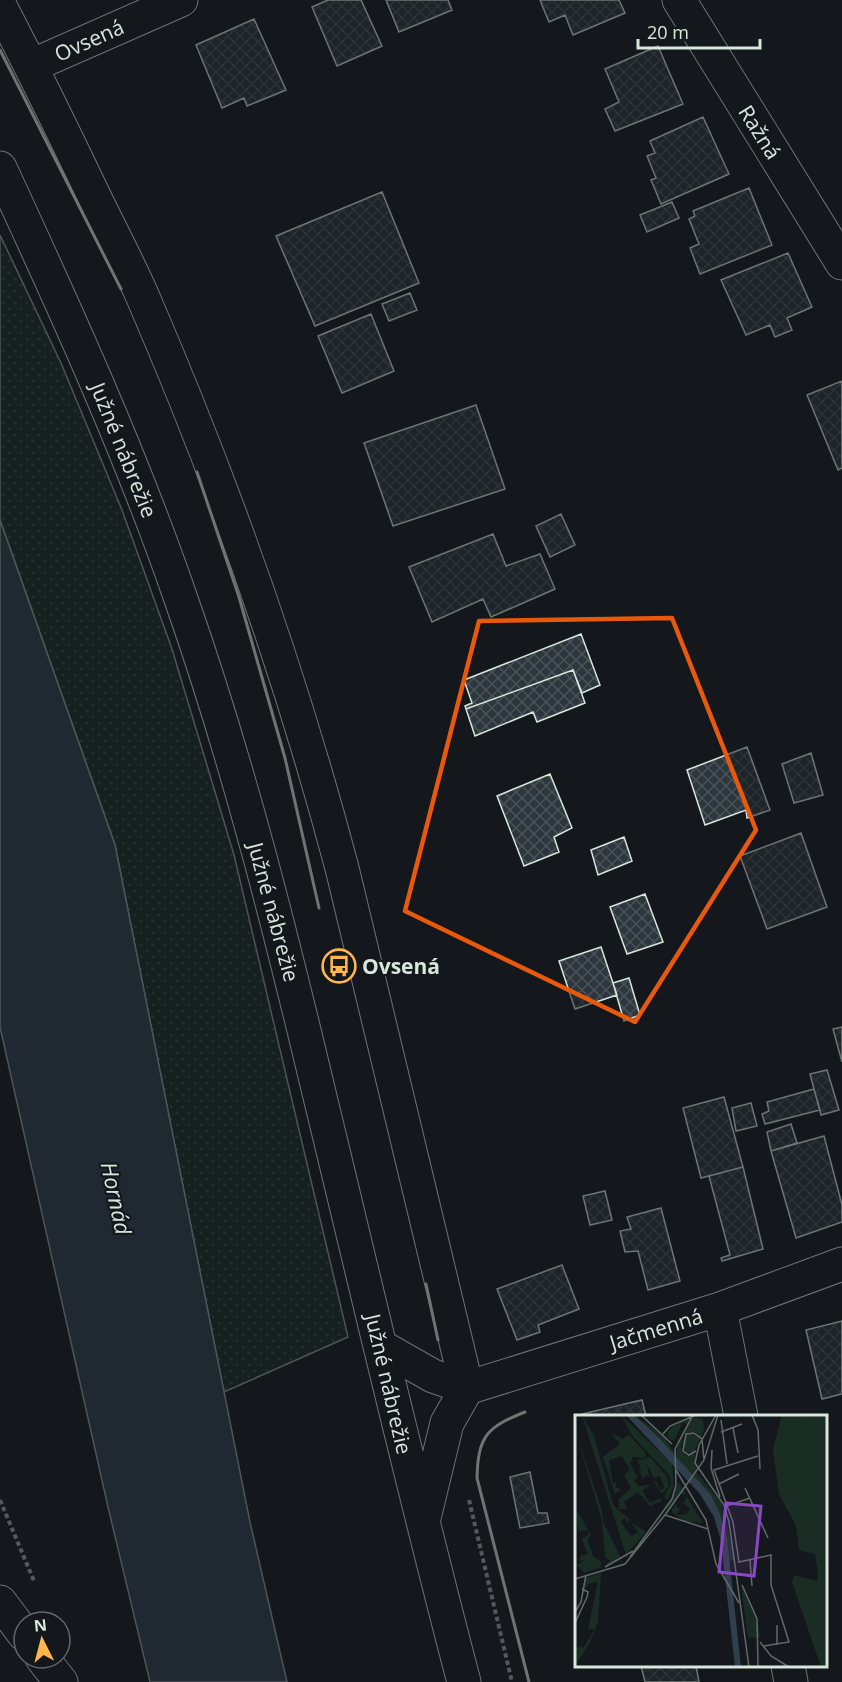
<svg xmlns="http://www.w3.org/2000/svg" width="842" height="1682" viewBox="0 0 842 1682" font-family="'Open Sans',sans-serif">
<defs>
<pattern id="grass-dots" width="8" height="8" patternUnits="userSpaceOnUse" patternTransform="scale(1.5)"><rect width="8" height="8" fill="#1a2d24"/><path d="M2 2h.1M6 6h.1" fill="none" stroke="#3b4b43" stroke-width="1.8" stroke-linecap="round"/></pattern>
<pattern id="building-cross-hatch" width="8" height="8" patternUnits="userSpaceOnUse" patternTransform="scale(1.5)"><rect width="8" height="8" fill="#2c363c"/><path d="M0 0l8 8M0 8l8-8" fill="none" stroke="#4a5358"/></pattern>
</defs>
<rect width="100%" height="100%" fill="#14181c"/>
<path fill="url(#grass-dots)" stroke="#939e99" stroke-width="1.5" d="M0,235L61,363L122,510L172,649L234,855L348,1337L224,1392L115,845L0,520Z"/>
<path fill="#2f3f4d" stroke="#939e99" stroke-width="1.5" d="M0,520L115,845L250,1522L287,1682H150L108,1507L0,1027Z"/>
<path fill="url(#building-cross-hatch)" stroke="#d8e6dc" stroke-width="1.5" d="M328,0H361L382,46L337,66L312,7Z
M386,0H448L452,10L399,32Z
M540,0H619L625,13L573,35L565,15L549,22Z
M254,19L286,90L247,106L244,98L222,108L196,45Z
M658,46L683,104L615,131L605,109L619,102L605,69Z
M703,117L729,174L661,204L651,180L656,178L647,156L655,153L650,141Z
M749,188L772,245L700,274L690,248L699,244L689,219L695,216L693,211Z
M382,192L419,283L315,326L276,236Z
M672,202L679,218L647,232L640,215Z
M788,253L812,307L787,318L792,330L775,337L770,325L746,335L721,280Z
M410,293L417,310L389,321L382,304Z
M371,314L394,371L342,393L318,336Z
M842,381V468L838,470L807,395Z
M476,405L505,489L393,526L364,443Z
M561,514L575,545L550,557L536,526Z
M493,534L506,566L540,554L555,589L491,617L483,599L432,622L409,567Z
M581,634L600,685L582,693L573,670L466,709L465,706L472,703L464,680Z
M573,670L585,703L537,722L533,712L475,736L466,709Z
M747,747L770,810L747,818L746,810L705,825L687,770Z
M811,753L823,795L794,803L782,764Z
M550,774L572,828L554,837L559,852L524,866L497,796Z
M801,833L827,907L767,929L740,856Z
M624,837L632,861L598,875L591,850Z
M645,894L663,942L627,954L610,907Z
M601,947L617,995L575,1009L559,961Z
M629,978L640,1015L624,1021L613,983Z
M842,1027V1062L833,1029Z
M827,1070L839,1110L821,1115L810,1074Z
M814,1089L820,1110L765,1124L762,1114L769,1111L767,1102Z
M724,1097L743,1167L701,1178L683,1108Z
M751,1103L757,1126L736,1131L732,1108Z
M791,1124L797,1143L771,1151L767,1132Z
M824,1136L842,1205V1222L796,1238L771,1151Z
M743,1167L763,1249L722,1261L721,1258L730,1255L709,1176Z
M605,1191L612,1220L590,1225L583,1196Z
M661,1208L680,1281L648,1290L638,1251L625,1252L620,1231L631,1229L627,1217Z
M562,1265L579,1309L538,1325L540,1332L517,1340L497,1289Z
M842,1321V1394L822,1399L806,1330Z
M642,1400L646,1416H582V1414Z
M530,1472L538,1513H547L549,1523L520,1528L510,1477Z
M641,1666H696L699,1682H645Z"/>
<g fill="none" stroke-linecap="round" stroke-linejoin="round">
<defs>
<path id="street" d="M679,0L842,263
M0,6C32,68 63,131 93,194C109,227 127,261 142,295C222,480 290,672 342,868L467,1388L720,1309L842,1264
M31,66L181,0
M720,1309L741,1416
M788,1666L791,1682"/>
<path id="highway" d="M0,168C66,311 131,453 182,602C239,765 281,933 321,1101C368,1295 413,1489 464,1682
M380,1346L433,1376L467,1388L447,1423L424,1518
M0,1602L24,1634
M42,1658L61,1682"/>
</defs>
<use href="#street" stroke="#d8e6dc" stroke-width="35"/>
<use href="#highway" stroke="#d8e6dc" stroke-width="35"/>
<path stroke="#9da8a2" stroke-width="4" stroke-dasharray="4.5 3" stroke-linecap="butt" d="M0,1500L34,1581
M469,1500L512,1682"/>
<use href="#street" stroke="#14181c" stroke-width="33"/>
<use href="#highway" stroke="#14181c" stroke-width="33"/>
<path stroke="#d8e6dc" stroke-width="3" d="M0,50L121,289
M197,472L239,597L285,758L319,908
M426,1284L438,1340
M525,1412C487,1427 478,1436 477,1478L529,1682"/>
</g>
<path d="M0 0H842V1682H0ZM672,618L756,830L635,1022L405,911L479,621Z" fill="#14181c" fill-opacity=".55" fill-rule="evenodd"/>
<path fill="none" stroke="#e8590c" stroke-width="4.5" stroke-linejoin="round" d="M672,618L756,830L635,1022L405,911L479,621Z"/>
<defs>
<symbol id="bus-ring" viewBox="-11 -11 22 22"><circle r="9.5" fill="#14181c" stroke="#ffb74d" stroke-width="1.5"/><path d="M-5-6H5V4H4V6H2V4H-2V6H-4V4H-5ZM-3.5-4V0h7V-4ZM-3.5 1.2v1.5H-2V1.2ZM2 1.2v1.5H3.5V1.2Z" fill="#ffb74d"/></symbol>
</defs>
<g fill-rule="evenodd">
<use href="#bus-ring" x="320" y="947" width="38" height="38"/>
</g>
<g text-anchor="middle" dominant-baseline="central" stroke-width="4.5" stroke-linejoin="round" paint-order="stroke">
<g font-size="21" fill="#d8e6dc" stroke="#14181c">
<text transform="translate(89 40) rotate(-24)">Ovsená</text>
<text transform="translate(760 132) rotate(58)">Ražná</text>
<text transform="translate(124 450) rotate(68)">Južné nábrežie</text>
<text transform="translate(274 912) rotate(75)">Južné nábrežie</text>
<text transform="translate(656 1329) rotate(-17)">Jačmenná</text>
<text transform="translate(389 1384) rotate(77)">Južné nábrežie</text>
</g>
<g font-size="21" font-weight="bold" fill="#d8e6dc" stroke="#14181c" text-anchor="start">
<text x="362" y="966">Ovsená</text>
</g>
<g font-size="22" font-style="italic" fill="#d8e6dc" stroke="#14181c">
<text transform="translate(117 1198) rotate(78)">Hornád</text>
</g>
</g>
<g transform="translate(575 1415)">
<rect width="252" height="252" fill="#14181c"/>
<path d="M7,0L19,21L38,90L54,104L52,108L50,103L46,106L50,114L56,121L63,117L56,107L71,117L51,140ZM46,0L97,49L99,70L93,85L89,82L96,69L94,60L57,20ZM59,0L87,20L101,39L104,24L112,9L108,7L99,26L93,23V16L97,12L117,2L128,4L129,15L119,37L111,38L107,28L113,19L125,20L120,17H114L108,20L106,32L111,40L120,39L121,57L147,89L160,145L154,146L149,109L136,80ZM0,15L27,95L28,107L46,143L30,151L35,146L30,142L27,106ZM36,18L48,24L54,20L70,37L71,42L59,46L67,42H58L55,48L63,63L59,65L63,71L75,70L67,76L75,88L85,83L87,89L86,86L75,91L63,77L49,87L52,94H44V84L56,73L49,60L55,55L47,41L34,45L38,69L42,67L40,72L46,74L40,79L28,42L45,29ZM75,42L92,62L94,71L87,79L79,67L81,65L85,75L89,73L85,61L79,63L72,48L74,62L71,59L68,64L63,52L68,57L62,46ZM104,67L110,79L101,91L105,94L101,100L112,99L115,94L108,88L112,82L128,108L110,106L97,98V94L109,81L106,77L66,129L90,97ZM0,92L16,120L12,124L18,141L26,147V152L9,158L2,150L10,145L4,146L6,140H13L7,124L14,119L13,115L3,116ZM26,158L23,206L16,226L0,251V235L3,231L8,233L20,214H13L23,167L13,169L10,175L11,163ZM166,170L183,210L185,222L173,223Z" fill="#1a2d24"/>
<path d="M207,0L251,2L250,252H246L217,167L219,160L243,166V159L240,139L224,135L221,111L204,79L198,34Z" fill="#1a2d24"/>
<path d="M51,0H59L84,23L136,80L145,99L152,123L166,252H160L146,126L139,102L125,79Z" fill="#2f3f4d"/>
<path fill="none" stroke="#626a69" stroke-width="1.5" d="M66,0L97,29M141,0L124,30L120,48L149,90L154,107L174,252M177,0L183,15L185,54M146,5L152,49M158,13L163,38M146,17L167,9M88,19L95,11L121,0M137,35L136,53L145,82M121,36L114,40L108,36L111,19L119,18L127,24L129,45M183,41L139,55L158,107L164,147L196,140V170L214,227L189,231M101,55L131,105L141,149L164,188M144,69L164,59M170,73L193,123M97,84L101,70L100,34L118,0M152,91L175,83M90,100L129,45L143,0M90,100L133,114M55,142L97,84M175,145L177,171M30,152L58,136M0,164L50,149L90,100M167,170L182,204L183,252M0,197L6,187L11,160M0,208L12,182L13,177L7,174M202,210V230M185,227L196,241L214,252"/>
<path fill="#8948c3" fill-opacity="0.15" stroke="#8948c3" stroke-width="3" d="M151,88L186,91L179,161L144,157Z"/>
<rect width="252" height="252" fill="none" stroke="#d8e6dc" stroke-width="3"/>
</g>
<g transform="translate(42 1640) rotate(354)"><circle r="28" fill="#14181c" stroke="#626a69" stroke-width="1.5"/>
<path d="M0-4.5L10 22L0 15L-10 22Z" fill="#ffb74d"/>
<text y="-9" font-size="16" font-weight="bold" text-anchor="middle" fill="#d8e6dc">N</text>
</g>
<path d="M638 39v9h122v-9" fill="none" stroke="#d8e6dc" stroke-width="3"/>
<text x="647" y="39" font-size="18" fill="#d8e6dc" stroke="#14181c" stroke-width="4.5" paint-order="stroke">20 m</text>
</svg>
